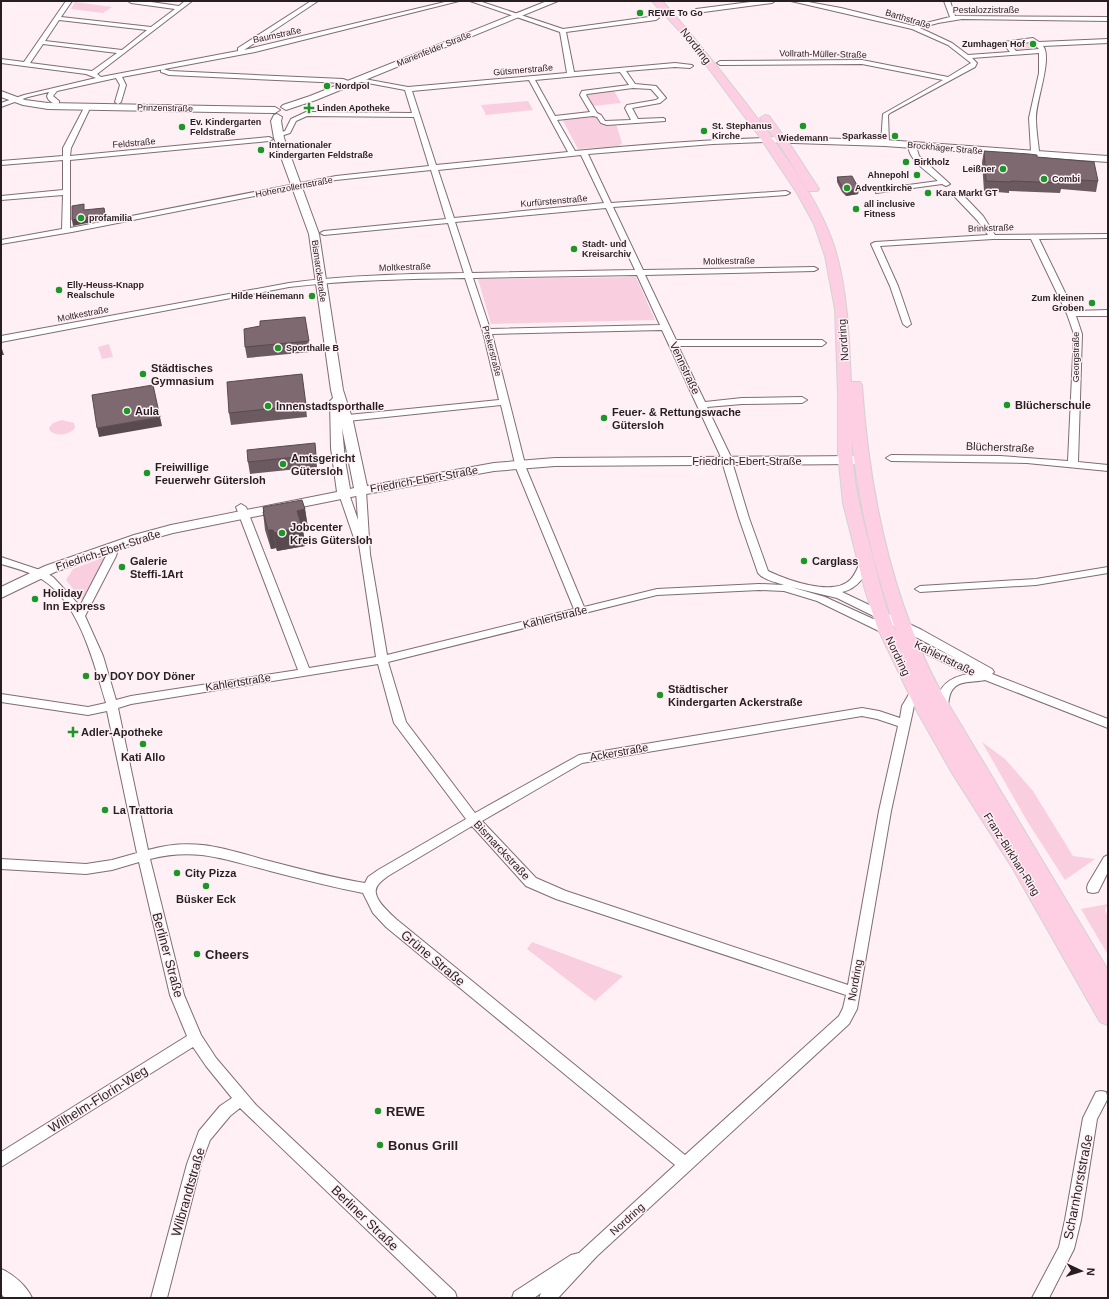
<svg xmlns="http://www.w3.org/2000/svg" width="1109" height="1299" viewBox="0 0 1109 1299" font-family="Arial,sans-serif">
<rect width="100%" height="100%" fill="#fef0f5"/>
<path fill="#f9cfdf" d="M75,2L112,7L103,13L71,9Z
M1032,41L1039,47L1016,50L1008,43Z
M613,89L621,103L593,106L587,94L588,93Z
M528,101L533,110L486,115L481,105Z
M593,116L597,118L602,123L616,124L622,143L619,146L578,149L562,119Z
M636,277L655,320L491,324L478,279Z
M109,344L113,357L102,359L98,347Z
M62,420L74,423L75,428C69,435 57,437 50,431L49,428L53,423Z
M107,556L84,603L66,580L73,569Z
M982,742L1005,759L1033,791L1073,856L1095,859L1065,880L1027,821Z
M1108,904L1105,910L1108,916V955L1081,909Z
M532,942L623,976L595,1001L527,949Z"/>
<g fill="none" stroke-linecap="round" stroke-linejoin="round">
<defs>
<path id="street" d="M66,1H72L61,17L151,27L175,9L131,3L128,1H144L179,6L185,1H192L97,74L101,77L238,51V48L311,1H318L244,50L449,1H459L255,52L122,77L126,85L121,102L118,104L115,102L120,85L116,78L57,91L53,96L59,101V103C54,105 48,101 47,96L49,92L28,97L1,107V103L24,95L96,78L86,74L1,63V59L24,62ZM59,20L147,30L122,50L45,41ZM43,44L117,53L92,71L30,63Z
M470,1H479L563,29L656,16L659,18L656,20L566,32L574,72L675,63L692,65L693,66L690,68L675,67L626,71L635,84L656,86L666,98L660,103L632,108L638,119L663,118L665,119V121L607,125L601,123L597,117L593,116L557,120L575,151C639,145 703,140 767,138L771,140L767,142L713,144L588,154L611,203L786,191L790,193L786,195L613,207L643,270L814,267L818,269L814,271L645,275L676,340H822L826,343L822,346H678L705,402L742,398L802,397L807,400L802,403L742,404L707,407L730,455L749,518L768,571C787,580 833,597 850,580C856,574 858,566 862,559H870L871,561C865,576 859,588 842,592L922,630L992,669L994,672L992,674L1108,719V728L985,680C973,683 958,679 951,692C948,698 949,705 946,711H938C936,707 937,706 937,702C939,684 952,677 968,674L902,642L901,639L902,636H910L957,659L914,636L837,598L791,587L825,597L893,628L894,631L893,634H885L817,601L784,591L759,590L657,595L388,662L406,722L475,813L579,755L862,708L879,711L900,718L902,706L912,689H920L922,692L914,706L891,811L857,1009L849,1024L597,1256L558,1298H539L541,1293L534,1298H512L514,1292L571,1255L579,1253L675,1165L386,927L373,913L363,893C332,887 301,879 270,871C226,860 197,847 150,859L184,995L201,1035L216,1058L256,1105L455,1292L457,1298H438L240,1108L230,1116L210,1140L201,1164L167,1298H151L187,1164L199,1131L220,1106L232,1098L206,1066L193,1047L1,1167V1152L187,1036L170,995L139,862L112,870L86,874L1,869V859L86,864L112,860L137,853L107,711L88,715L1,702V694L88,707L106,703C94,664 80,604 43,580C31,572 15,568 1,564V557L43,571L53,577L80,606L106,556L110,544H118L119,546L116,556L85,616L103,656L116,700L131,696L298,670L236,507L241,504L246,507L309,668L376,657L359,544L355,541L339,494L344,491L349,494L358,520L356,491L361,488L366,491L370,554L387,655L574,609L516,468L501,405L338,422L333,419L338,416L499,400L483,332L465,278C406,279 348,280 289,287L1,342V336L289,283C347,275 405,274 464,273L448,223L324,235L320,233L324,231L446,219L431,170L336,180L72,232L1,244V240L62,229L63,195L1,200V196L63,190V160L1,165V161L63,156V148L85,106L88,104L91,106L71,148L70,156L269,137L273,139L269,141L70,160V228L336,176L429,166L414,117L307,116L296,121L290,133L278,137L274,135L285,131L291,119L306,112L412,113L405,90L357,81V79L359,78L408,87L567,73L560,32ZM620,72L629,85L582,91L580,95L590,112L555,116L535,80ZM529,80L568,152L436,165L412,91ZM633,88L651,89L659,98L656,100L627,105L625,108L631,120L605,121L601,115L597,113L586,95L587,94ZM581,155L604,203L454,218L438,170ZM606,208L635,270L472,273L455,222ZM637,275L660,325L490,329L473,278ZM662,330L720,455L739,518L758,573C764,580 775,582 784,585L759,584L657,589L584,607L526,468L492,334ZM378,664L394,723L466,819L378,870L368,877L365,883C334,878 304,870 273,862C228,850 196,836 148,850L118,708L131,704ZM862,716L877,719L898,726L879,811L848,985L566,891L536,878L482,821L582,763ZM472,826L526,886L556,899L846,995L843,1008L839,1016L685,1155L396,919C389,912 369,896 378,885C380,882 384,879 388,876Z
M758,1H775L772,3L696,13L693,11L696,9Z
M791,1H803L841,8L914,26L950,17L944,1H950L955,16L1108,17V21L962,19L938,23L920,28L952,43L968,55L1010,52L1003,43L1004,42L1033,38L1039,42L1108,39V43L1043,46C1053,58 1035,103 1036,119C1036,130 1038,141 1039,151L1036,156H1033L1029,154L1031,151L1029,118L1039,73V53L972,58L977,63L975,67L890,113L888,115L889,143L885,145L881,143L883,114L943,80L862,64L720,65L717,63L720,61L862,60L948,77L971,63L948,45L912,29ZM1032,42L1039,49L1016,51L1010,44Z
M163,69L170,71L343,79L354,83L351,85L343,83L169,75L161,72V70Z
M909,143H915L919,156L950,184L946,186L942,184L876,193V189H879L938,181C928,172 905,158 909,143Z
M955,193H961L983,216L995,235L1108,234V238L1039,239L1074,311L1108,310V316H1076L1082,334L1078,462L1108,465V471L1027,463L891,461L886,458L891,455L1000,456L1068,461L1074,334L1067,314L1031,239H993L880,246L898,286L911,324L907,327L903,324L890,286L871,244L875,242L988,235L977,220L955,197Z
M1108,567V573L1036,585L920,592L915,589L920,586L1036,579Z
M1108,855V872L1098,892L1093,893L1088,892L1087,888L1088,884L1104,857Z
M1101,1091L1106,1092L1108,1098L1097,1119L1081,1220L1074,1249L1049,1298H1032L1059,1247L1065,1220L1083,1118L1096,1092Z"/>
<path id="secondary" d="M547,1H558L316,100L286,110L281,107L283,105L310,96Z
M1,91L25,100L48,103L275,107L280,110L275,113L48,109L23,105L1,97Z
M277,114L282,117L281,121L284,138L319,234L343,390L353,421L367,486L494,463L555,458L858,456L863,457L864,460L863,463L858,464L555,466L494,471L361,495L173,533L144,541L55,572L1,598V587L45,566L134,535L171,525L337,492L331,448L330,401L333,398L331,390L309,234L274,138L271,121L274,115ZM342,428L354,488L350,489L345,460Z
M767,137L885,140L1108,156V162L885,146L764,142L762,140L764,138Z
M1,1269C13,1274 27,1286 32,1298H5L1,1294Z"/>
<path id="primary" d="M652,1H662C693,35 720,70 748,106C781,150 823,203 837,256C848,297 849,340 851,382H860L862,385C869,490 890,596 940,690L1108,970V1025L1100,1022L1013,869L952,773L918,713L878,629L865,590L843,503L838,454V393L835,309L825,256L814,224L797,193L759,136L686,38ZM852,441C859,507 875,571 897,634C886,611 880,585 874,561C863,521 852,482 852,441Z
M765,115L769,116L791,146L819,189L817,191H809L807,189L781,147L760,118Z"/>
</defs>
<use href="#street" stroke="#816c74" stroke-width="2"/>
<use href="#secondary" stroke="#816c74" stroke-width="2"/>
<use href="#primary" stroke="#d4d2d3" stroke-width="2"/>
<use href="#street" fill="#fff" fill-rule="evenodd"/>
<use href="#secondary" fill="#fff" fill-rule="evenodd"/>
<use href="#primary" fill="#fecee2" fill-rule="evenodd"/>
</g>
<path fill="#6c5a61" d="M984,151L1037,157L1098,181L1096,192L1061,189L1060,193L1009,191V193L984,191L982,162Z
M837,177L859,189L858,194L846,196L842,192L837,182Z
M305,317L310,352L247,358L245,347Z
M302,374L307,417L231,425L229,413Z
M315,443L317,467L250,474L248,462Z
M263,507L305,509L308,528L303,529L305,546L277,551L276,548L271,549L265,530L263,512Z"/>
<path fill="#584a4f" d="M859,189L858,194L846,196L847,191Z
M104,208L106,219L73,226L72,220Z
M1,349H2L4,355H1Z
M160,417L162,426L99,437L97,428Z
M305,509L308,528L303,529L305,546L277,551L274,533L297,511Z
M268,530H273L276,548L271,549Z"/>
<path fill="#7e6971" stroke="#584a4f" d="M984,151L1029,154L1037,155V157L1094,162L1098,181L1062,179V183L1011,181V182L986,181Z
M852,176L859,189L847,191L842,187L837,177Z
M84,204V210L104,208L105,214L72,220V206Z
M305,317L309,341L245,347L244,329L260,326V321Z
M302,374L306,405L229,413L227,382Z
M153,385L160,417L97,428L92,395Z
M315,443L316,455L248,462L247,450Z
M302,500L305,509L297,511L302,527L274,533L273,530H268L263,512H264L263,507Z"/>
<g fill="#1b9627" stroke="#fef0f5" stroke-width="1.5">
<circle cx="640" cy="13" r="4"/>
<circle cx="1033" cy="44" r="4"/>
<circle cx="327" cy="86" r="4"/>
<path d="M307 102h4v4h4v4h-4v4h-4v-4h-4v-4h4z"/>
<circle cx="803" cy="126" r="4"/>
<circle cx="182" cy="127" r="4"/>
<circle cx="704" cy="131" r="4"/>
<circle cx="895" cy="136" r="4"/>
<circle cx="261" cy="150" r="4"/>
<circle cx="906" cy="162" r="4"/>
<circle cx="1003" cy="169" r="4"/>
<circle cx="917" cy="175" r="4"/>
<circle cx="1044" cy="179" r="4"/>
<circle cx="847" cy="188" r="4"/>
<circle cx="928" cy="193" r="4"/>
<circle cx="856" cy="209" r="4"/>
<circle cx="81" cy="218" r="4"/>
<circle cx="574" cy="249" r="4"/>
<circle cx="59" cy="290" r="4"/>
<circle cx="312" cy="296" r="4"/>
<circle cx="1092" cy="303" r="4"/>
<circle cx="278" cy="348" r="4"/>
<circle cx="143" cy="374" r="4"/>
<circle cx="1007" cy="405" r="4"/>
<circle cx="268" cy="406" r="4"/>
<circle cx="127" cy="411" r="4"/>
<circle cx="604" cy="418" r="4"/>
<circle cx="283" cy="464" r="4"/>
<circle cx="147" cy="473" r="4"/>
<circle cx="282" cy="533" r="4"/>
<circle cx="804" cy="561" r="4"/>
<circle cx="122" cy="567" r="4"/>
<circle cx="35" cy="599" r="4"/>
<circle cx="86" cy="676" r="4"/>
<circle cx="660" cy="695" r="4"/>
<path d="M71 726h4v4h4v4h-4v4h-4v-4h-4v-4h4z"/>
<circle cx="143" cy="744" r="4"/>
<circle cx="105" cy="810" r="4"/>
<circle cx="177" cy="873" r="4"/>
<circle cx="206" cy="886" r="4"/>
<circle cx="197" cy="954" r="4"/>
<circle cx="378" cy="1111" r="4"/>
<circle cx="380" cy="1145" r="4"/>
</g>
<g text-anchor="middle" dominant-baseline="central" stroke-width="3" stroke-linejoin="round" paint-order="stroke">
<g font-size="9" fill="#271e22" stroke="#fef0f5">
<text x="986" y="10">Pestalozzistraße</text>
<text transform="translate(908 19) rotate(17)">Barthstraße</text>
<text transform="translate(277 35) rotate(-12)">Baumstraße</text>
<text transform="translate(434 49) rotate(-22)">Marienfelder Straße</text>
<text transform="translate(823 54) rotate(1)">Vollrath-Müller-Straße</text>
<text transform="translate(523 70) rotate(-5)">Gütsmerstraße</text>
<text transform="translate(165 108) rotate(1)">Prinzenstraße</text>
<text transform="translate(134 143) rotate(-5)">Feldstraße</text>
<text transform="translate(945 148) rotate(5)">Brockhäger Straße</text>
<text transform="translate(294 187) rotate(-11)">Hohenzollernstraße</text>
<text transform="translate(554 201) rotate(-5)">Kurfürstenstraße</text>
<text transform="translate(991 228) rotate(-2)">Brinkstraße</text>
<text transform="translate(729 261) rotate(-1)">Moltkestraße</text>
<text transform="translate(405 267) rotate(-2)">Moltkestraße</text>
<text transform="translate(319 271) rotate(82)">Bismarckstraße</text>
<text transform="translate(83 314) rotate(-11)">Moltkestraße</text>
<text transform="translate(492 351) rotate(75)">Prekerstraße</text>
<text transform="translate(1076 357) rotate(-90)">Georgstraße</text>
</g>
<g font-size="9" font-weight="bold" fill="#271e22" stroke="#fef0f5" text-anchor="start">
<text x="648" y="13">REWE To Go</text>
<text x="1025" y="44" text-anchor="end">Zumhagen Hof</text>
<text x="335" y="86">Nordpol</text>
<text x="317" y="108">Linden Apotheke</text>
<text x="190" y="122">Ev. Kindergarten<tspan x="190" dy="10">Feldstraße</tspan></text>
<text x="712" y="126">St. Stephanus<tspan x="712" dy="10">Kirche</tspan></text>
<text x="887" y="136" text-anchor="end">Sparkasse</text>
<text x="803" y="138" text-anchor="middle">Wiedemann</text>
<text x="269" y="145">Internationaler<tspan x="269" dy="10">Kindergarten Feldstraße</tspan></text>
<text x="914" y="162">Birkholz</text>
<text x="995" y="169" text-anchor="end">Leißner</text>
<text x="909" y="175" text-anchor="end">Ahnepohl</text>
<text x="1052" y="179">Combi</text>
<text x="855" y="188">Adventkirche</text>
<text x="936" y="193">Kara Markt GT</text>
<text x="864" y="204">all inclusive<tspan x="864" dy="10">Fitness</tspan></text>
<text x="89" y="218">profamilia</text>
<text x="582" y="244">Stadt- und<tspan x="582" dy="10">Kreisarchiv</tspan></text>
<text x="67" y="285">Elly-Heuss-Knapp<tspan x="67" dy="10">Realschule</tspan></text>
<text x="304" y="296" text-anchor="end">Hilde Heinemann</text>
<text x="1084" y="298" text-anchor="end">Zum kleinen<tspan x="1084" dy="10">Groben</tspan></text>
<text x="286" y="348">Sporthalle B</text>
</g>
<g font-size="11" fill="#271e22" stroke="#fef0f5">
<text transform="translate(696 46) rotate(52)">Nordring</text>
<text transform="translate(843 340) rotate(-94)">Nordring</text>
<text transform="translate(685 368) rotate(65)">Vennstraße</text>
<text transform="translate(1000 447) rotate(2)">Blücherstraße</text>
<text x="747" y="461">Friedrich-Ebert-Straße</text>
<text transform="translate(424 479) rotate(-10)">Friedrich-Ebert-Straße</text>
<text transform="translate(108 550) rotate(-18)">Friedrich-Ebert-Straße</text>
<text transform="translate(555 617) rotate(-14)">Kahlertstraße</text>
<text transform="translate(898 656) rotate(64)">Nordring</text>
<text transform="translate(945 658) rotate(26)">Kahlertstraße</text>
<text transform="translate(238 682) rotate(-9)">Kahlertstraße</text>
<text transform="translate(619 752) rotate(-10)">Ackerstraße</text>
<text transform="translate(502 850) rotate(47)">Bismarckstraße</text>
<text transform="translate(1012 854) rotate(58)">Franz-Birkhan-Ring</text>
<text transform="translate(855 980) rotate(-80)">Nordring</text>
<text transform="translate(627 1219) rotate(-42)">Nordring</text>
</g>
<g font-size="11" font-weight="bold" fill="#271e22" stroke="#fef0f5" text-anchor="start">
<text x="151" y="368">Städtisches<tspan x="151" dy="13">Gymnasium</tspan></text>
<text x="1015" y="405">Blücherschule</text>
<text x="276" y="406">Innenstadtsporthalle</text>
<text x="135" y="411">Aula</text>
<text x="612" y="412">Feuer- &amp; Rettungswache<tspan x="612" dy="13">Gütersloh</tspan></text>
<text x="291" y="458">Amtsgericht<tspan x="291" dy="13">Gütersloh</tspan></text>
<text x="155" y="467">Freiwillige<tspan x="155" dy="13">Feuerwehr Gütersloh</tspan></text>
<text x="290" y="527">Jobcenter<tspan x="290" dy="13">Kreis Gütersloh</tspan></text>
<text x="130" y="561">Galerie<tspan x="130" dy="13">Steffi-1Art</tspan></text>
<text x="812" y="561">Carglass</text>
<text x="43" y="593">Holiday<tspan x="43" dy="13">Inn Express</tspan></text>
<text x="94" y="676">by DOY DOY Döner</text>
<text x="668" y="689">Städtischer<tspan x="668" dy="13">Kindergarten Ackerstraße</tspan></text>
<text x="81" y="732">Adler-Apotheke</text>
<text x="143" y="757" text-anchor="middle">Kati Allo</text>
<text x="113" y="810">La Trattoria</text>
<text x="185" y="873">City Pizza</text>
<text x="206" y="899" text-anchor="middle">Büsker Eck</text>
</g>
<g font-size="13" font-weight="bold" fill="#271e22" stroke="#fef0f5" text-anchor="start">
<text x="205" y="954">Cheers</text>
<text x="386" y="1111">REWE</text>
<text x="388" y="1145">Bonus Grill</text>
</g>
<g font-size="13" fill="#271e22" stroke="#fef0f5">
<text transform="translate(168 955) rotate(75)">Berliner Straße</text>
<text transform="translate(433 958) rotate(40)">Grüne Straße</text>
<text transform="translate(98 1099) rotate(-32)">Wilhelm-Florin-Weg</text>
<text transform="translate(1078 1187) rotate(-79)">Scharnhorststraße</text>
<text transform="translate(188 1192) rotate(-74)">Wilbrandtstraße</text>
<text transform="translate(365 1218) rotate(44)">Berliner Straße</text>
</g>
</g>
<rect width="1109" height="1299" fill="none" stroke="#271e22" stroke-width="4"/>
<g transform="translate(1081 1271) rotate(94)" stroke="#fef0f5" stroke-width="3" paint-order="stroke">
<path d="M0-3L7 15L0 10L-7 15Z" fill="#271e22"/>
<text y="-6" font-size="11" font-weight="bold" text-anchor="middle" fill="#271e22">N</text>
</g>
</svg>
